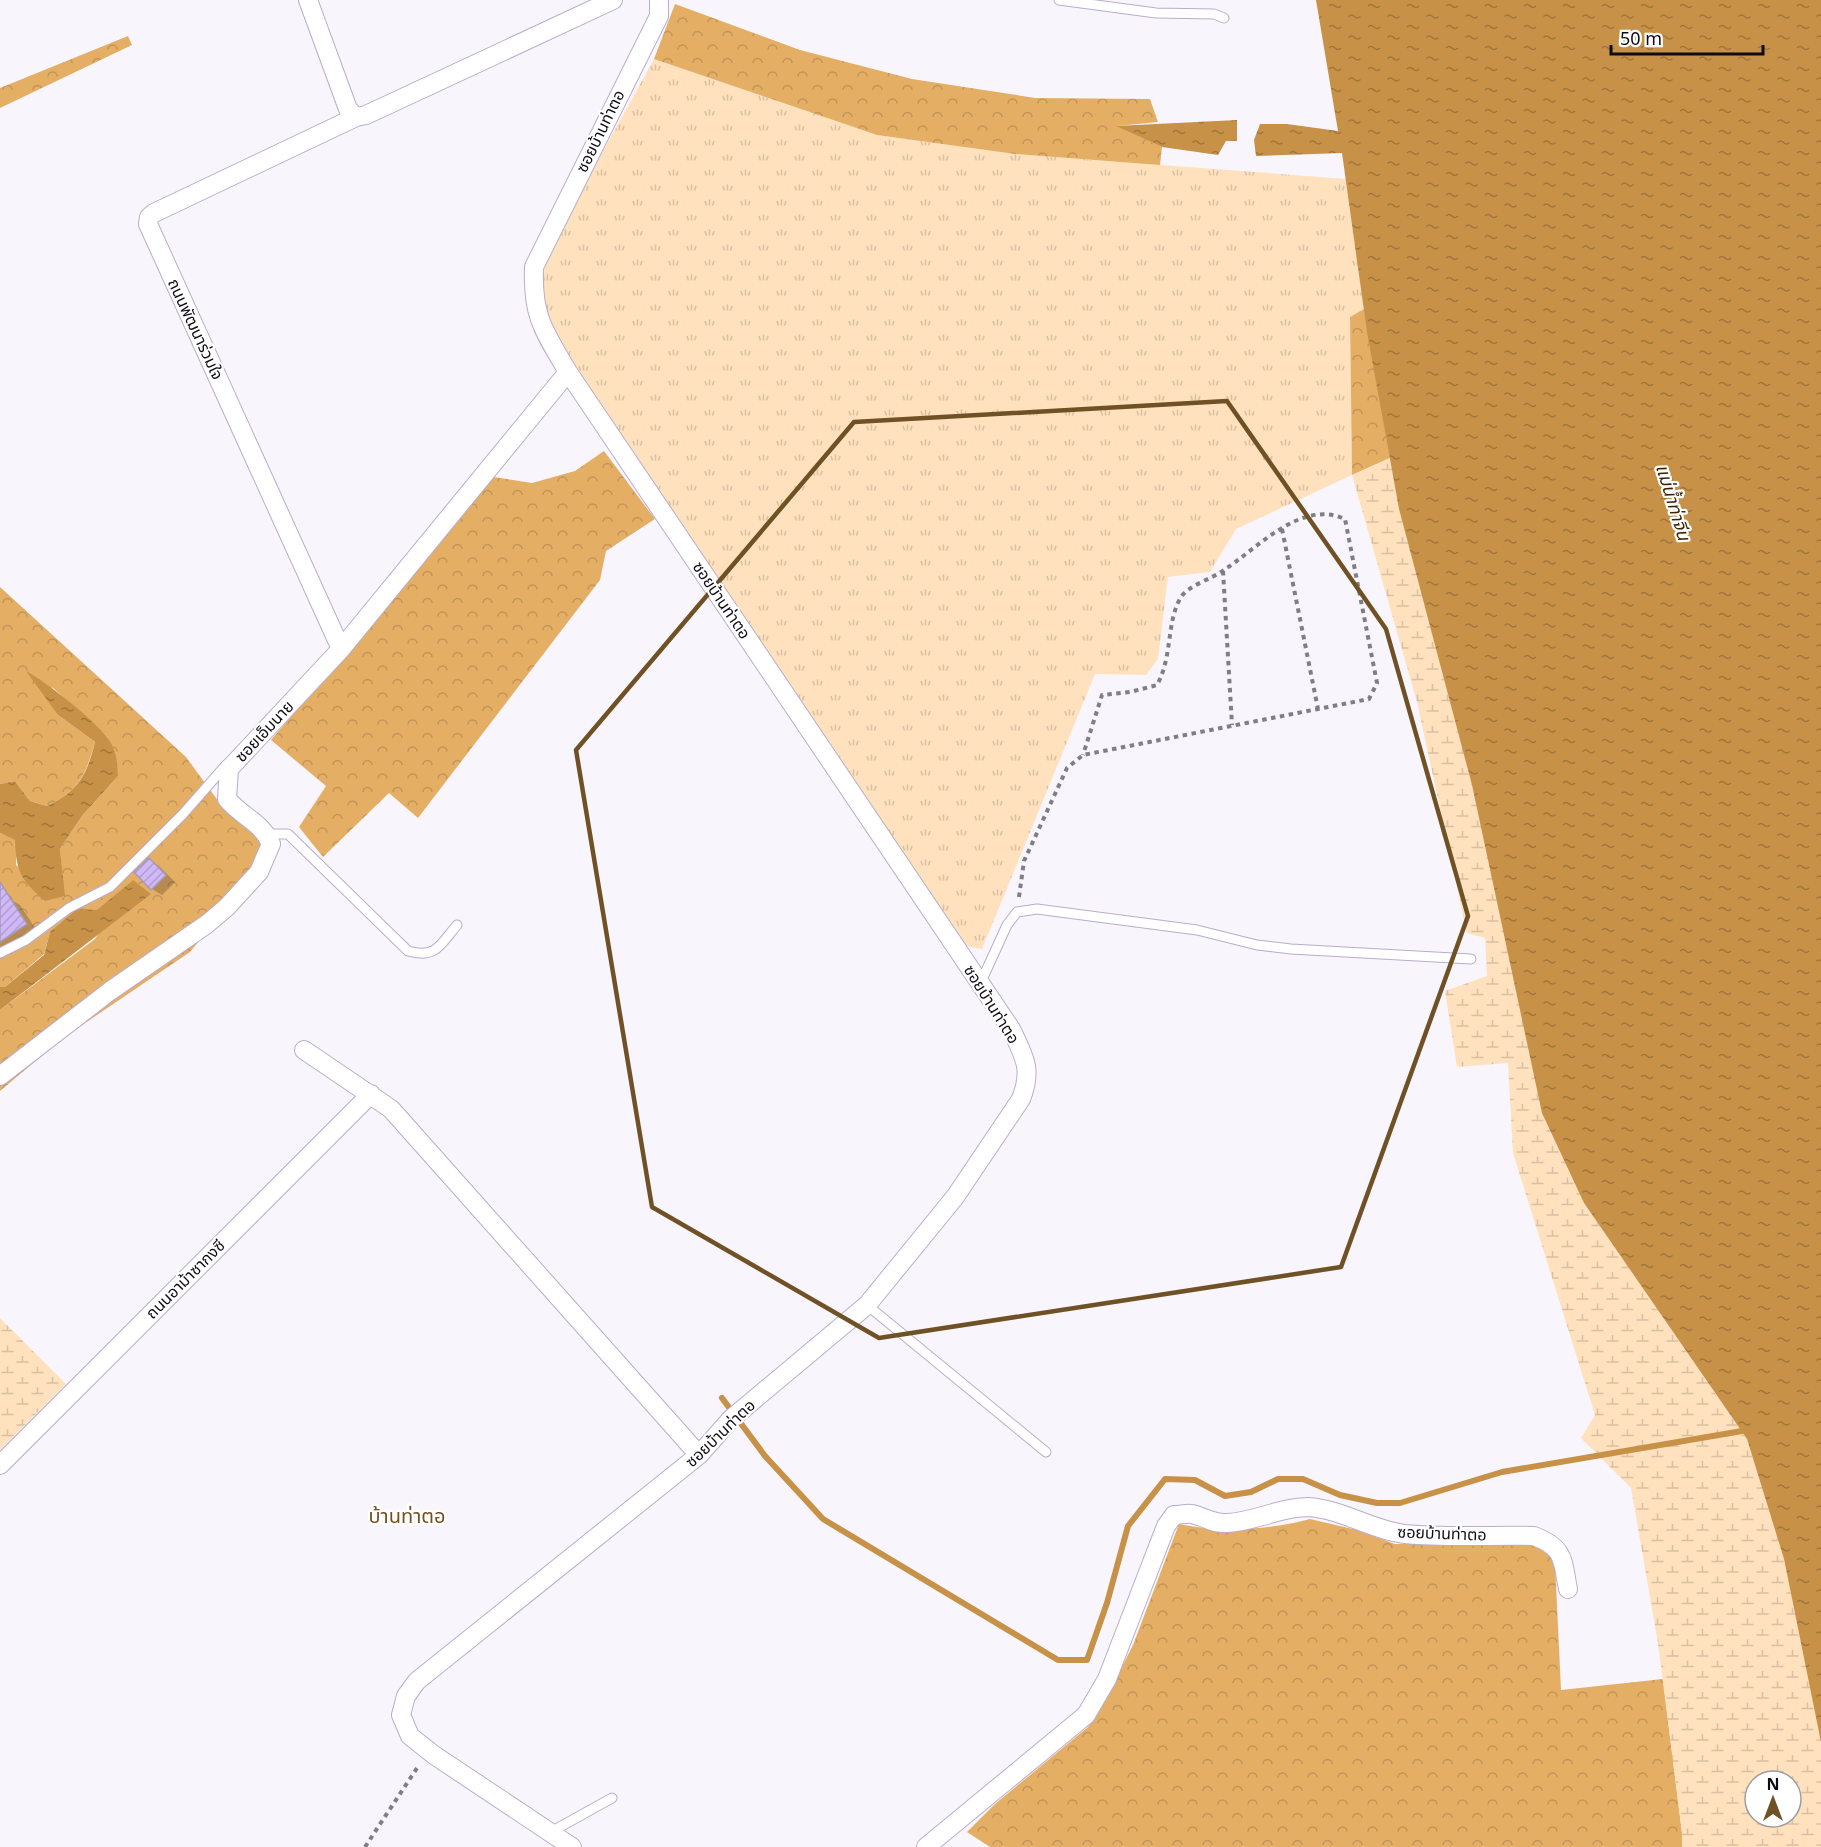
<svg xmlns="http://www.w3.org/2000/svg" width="1821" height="1847" viewBox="0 0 1821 1847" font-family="'Noto Sans','Noto Sans Thai',sans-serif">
<defs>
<pattern id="grass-tufts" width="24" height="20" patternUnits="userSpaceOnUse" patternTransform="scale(1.5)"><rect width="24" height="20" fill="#ffe1bd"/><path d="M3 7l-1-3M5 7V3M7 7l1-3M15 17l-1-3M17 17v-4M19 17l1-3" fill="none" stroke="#d9c0a2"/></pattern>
<pattern id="forest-crowns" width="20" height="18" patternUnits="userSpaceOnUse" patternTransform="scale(1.5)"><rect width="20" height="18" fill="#e5ae65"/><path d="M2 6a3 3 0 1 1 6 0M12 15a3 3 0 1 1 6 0" fill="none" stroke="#c39457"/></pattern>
<pattern id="wetland-marsh" width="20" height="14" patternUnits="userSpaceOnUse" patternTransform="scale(1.5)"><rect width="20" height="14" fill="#ffe1bd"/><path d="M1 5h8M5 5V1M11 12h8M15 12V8" fill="none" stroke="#d9c0a2"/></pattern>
<pattern id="water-ripples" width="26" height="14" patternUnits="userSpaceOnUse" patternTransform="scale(1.5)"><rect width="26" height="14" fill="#c79148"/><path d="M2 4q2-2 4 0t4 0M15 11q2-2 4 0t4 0" fill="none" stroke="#a0753b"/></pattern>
<pattern id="building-hatch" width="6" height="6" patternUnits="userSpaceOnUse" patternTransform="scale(1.5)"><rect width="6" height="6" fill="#d0b8f6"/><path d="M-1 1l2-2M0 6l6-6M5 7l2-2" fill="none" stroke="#b19dd2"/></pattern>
</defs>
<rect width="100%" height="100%" fill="#f8f6fc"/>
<path fill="url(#grass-tufts)" d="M654,59L877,135L1015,154L1347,179L1364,309L1350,318L1352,475L1236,529L1210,572L1168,577L1158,659L1146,675L1095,674L982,949L966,946L643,470L542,313L538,279L550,247Z"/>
<path fill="url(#forest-crowns)" d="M675,4L800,50L912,79L1035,98L1150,99L1158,122L1117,126L1162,147L1160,165L1015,154L877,135L654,59Z
M128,36L132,45L0,108V88Z
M1364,309L1390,458L1352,475L1350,317Z
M604,451L655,519L606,551L600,580L418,818L389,793L323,857L299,827L326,786L271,740L494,477L532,483L575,471Z
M0,587L186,757L227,813L281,842L190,952L63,1038L0,1091V1010L95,939L133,880L97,911L50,932L44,954L5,987H0V833L16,840V865L64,897L60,849L82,816L118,776C118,736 79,712 52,687L58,715L95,742C86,774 79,791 47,806L30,801L15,781L0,784Z
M1310,1519L1357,1530L1395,1544H1544L1555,1563L1561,1690L1663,1679L1682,1833V1847H990L967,1832L995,1804L1088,1727L1100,1710L1133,1645L1179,1524C1219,1533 1270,1530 1310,1519Z"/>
<path fill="url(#wetland-marsh)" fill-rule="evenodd" d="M1390,458L1399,509L1584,1203L1747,1439L1784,1559L1821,1739V1847H1682V1833L1658,1643L1631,1488L1581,1438L1595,1415L1513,1153L1508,1063L1457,1067L1445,991L1487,976L1485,938L1467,933L1417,702L1352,475ZM1755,1781H1791V1817H1755Z
M0,1318L66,1384L0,1450Z"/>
<path fill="url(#water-ripples)" d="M1316,0H1821V1742L1784,1559L1747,1439L1584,1203L1542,1113L1472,785L1399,509L1367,332L1342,153L1256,156L1254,140L1260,124H1287L1338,131Z
M1237,120V141H1226L1218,155L1162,147L1116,126Z
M26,671C50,685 93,718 109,740C116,750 118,764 118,776L82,816L60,849L65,896L45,901C21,880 16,872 15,840L0,833V784L15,781L30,801L47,806C79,791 87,774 95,742L58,715Z
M133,880L151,894L0,1010V987H5L44,955L50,932L77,909L97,910Z"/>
<path fill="#0003" d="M149,860L159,866L175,882L162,895L152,889Z
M10,899L20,905L37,931L0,954V905Z"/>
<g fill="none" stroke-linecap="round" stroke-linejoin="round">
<path stroke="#c79148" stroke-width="6" d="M722,1398L765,1456L823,1519L1058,1660H1087L1107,1603L1128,1526L1165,1479L1195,1480L1225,1496L1251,1492L1278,1479H1303L1340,1495L1377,1503H1400L1502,1472L1748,1430"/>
</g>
<path fill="url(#building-hatch)" stroke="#a59ab9" stroke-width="1.5" d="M149,858L166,875L151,890L134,872Z
M0,882L27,924L0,942Z"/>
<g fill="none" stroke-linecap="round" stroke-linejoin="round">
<defs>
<path id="lane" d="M1059,0L1156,13L1214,14L1224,18
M267,834H288L408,951C436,959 440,945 457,925
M0,953L26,940L69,908L110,887L183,814L226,765
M980,984L1007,925L1017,912L1037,909L1197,930L1257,945L1291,949L1471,959
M867,1305L1046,1452
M549,1833L612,1798"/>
<path id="street" d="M308,0L348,109L356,117L366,115L613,0
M341,649L148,224L149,217L154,213L356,117
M304,1050L391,1109L699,1455
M0,1076L110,991L207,924L227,907L259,872L271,844C262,822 242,817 227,799L229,769L341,649L568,372
M0,1465L371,1094
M572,1847L434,1755L410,1736L401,1715L406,1696L417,1681L699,1455L731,1419L867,1305L955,1197L1021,1099C1033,1069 1024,1056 1011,1029L568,372C544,331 532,317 534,267L659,16V0
M926,1847L1086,1715L1107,1679L1166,1526L1174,1515C1180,1515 1187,1513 1192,1514C1205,1517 1213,1524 1227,1523C1255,1522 1280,1507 1308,1507C1342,1509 1371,1530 1405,1534C1447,1538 1492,1535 1534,1536C1565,1548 1562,1559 1568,1589"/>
</defs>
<use href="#lane" stroke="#b8adcc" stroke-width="11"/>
<use href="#street" stroke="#b8adcc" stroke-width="20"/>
<path stroke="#807d85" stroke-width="4" stroke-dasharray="4.5 4.5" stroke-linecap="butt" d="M1282,529L1318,709
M1223,571L1232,725
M1019,897L1024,861L1067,768L1083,755L1369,699L1377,683L1345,519C1301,499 1258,548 1224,570C1212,579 1189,585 1181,597C1166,622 1173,656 1157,685L1130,692L1102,695L1083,755
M365,1847L419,1765"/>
<use href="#lane" stroke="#fff" stroke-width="9"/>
<use href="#street" stroke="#fff" stroke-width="18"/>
</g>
<path fill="none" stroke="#705126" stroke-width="4.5" stroke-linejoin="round" d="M1227,401L1386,629L1468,916L1341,1267L879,1338L652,1207L576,750L854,422Z"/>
<g text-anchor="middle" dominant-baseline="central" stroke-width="4.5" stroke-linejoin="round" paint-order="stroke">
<g font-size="16" fill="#0f0b15" stroke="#fff">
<text transform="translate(600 131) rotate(-64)">ซอยบ้านท่าตอ</text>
<text transform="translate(196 329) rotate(65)">ถนนพัฒนาร่วมใจ</text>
<text transform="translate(722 600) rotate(56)">ซอยบ้านท่าตอ</text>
<text transform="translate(264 731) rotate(-47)">ซอยเอ็มนาย</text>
<text transform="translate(992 1004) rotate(58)">ซอยบ้านท่าตอ</text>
<text transform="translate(185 1279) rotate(-45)">ถนนอาม้าซากงซี</text>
<text transform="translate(720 1433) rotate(-44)">ซอยบ้านท่าตอ</text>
<text transform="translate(1442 1533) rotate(2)">ซอยบ้านท่าตอ</text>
</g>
<g font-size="18" font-style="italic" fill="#3a2403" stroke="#fff">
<text transform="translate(1674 502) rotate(73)">แม่น้ำท่าจีน</text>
</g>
<g font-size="20" fill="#73501e" stroke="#fff">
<text x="407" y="1515">บ้านท่าตอ</text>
</g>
</g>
<g transform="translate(1773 1799)"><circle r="28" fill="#ffffff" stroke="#9f9da1" stroke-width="1.5"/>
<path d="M0-4.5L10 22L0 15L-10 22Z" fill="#705126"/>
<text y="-9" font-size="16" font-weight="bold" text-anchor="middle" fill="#0f0b15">N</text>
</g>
<path d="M1611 45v9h152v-9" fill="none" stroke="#0f0b15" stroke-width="3"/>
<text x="1620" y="45" font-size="18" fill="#0f0b15" stroke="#ffffff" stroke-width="4.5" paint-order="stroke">50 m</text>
</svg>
